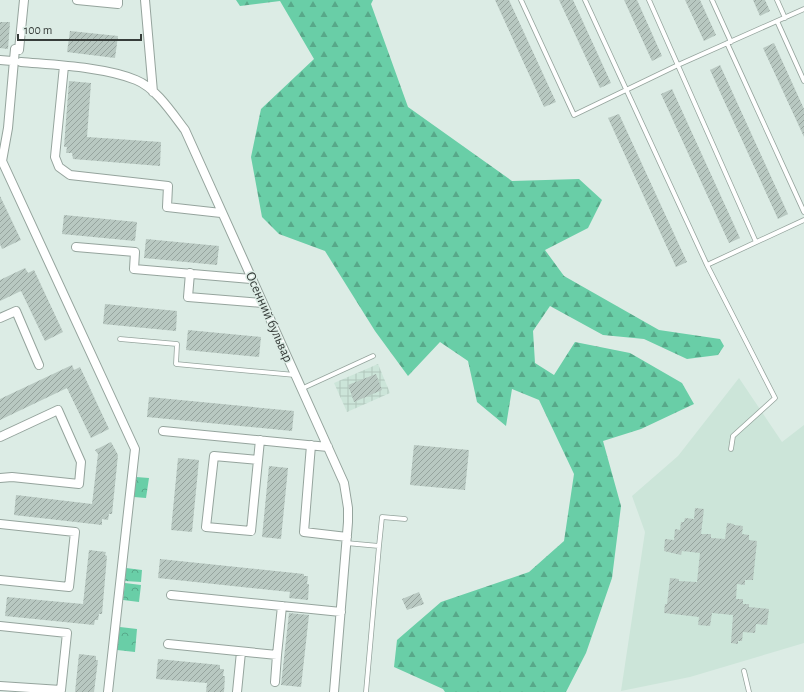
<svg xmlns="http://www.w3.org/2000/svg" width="804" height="692" viewBox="0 0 804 692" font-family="'Alegreya Sans',sans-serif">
<defs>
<pattern id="industrial-grid" width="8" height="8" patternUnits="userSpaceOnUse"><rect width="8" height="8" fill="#cce5d9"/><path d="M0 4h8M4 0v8" fill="none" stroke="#b0c5bb"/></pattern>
<pattern id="forest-firs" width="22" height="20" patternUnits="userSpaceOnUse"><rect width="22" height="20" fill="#69cea7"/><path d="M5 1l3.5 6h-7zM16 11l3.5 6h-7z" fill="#57a889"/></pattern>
<pattern id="park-crowns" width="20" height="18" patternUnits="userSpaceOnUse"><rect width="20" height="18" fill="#69cea7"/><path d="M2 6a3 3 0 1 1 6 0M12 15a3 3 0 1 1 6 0" fill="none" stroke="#57a889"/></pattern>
<pattern id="building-hatch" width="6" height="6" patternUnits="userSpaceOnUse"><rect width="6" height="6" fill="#b8c8c1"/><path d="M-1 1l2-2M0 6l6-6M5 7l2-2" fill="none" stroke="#96a49e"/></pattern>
</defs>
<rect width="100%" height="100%" fill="#dcece5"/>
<path fill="#cce5d9" d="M739,378L782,442L804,425V643L690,677L621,691L645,532L632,496L678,456Z"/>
<path fill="url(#industrial-grid)" d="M378,364L390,393L347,412L334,383Z"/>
<path fill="url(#forest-firs)" d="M236,0H373L371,4L408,107L512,181L579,179L602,200L588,228L545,250L564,276L659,330L720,339L724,346L718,355L687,359L644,339L603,335L550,306L533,331L535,363L554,375L575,342L630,353L682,383L694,404L641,429L603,441L621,506L612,578L586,653L566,692H445L443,689L394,667L397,640L441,602L529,572L564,541L574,474L539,400L512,389L506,426L477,402L468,361L440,342L408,376L375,331L325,251L279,234L262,217L251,157L261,109L314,59L280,1L240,6Z"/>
<path fill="url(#park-crowns)" d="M136,477L149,478L146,498L134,497Z
M126,568L142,570L141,582L125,581Z
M125,583L141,585L139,602L123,600Z
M120,627L137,629L135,652L117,650Z"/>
<path fill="url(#building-hatch)" d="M495,0H509L556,102L544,107Z
M559,0H573L611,83L600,88Z
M624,0H637L662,56L652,61Z
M685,0H700L716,35L704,41Z
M753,0H765L770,11L760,16Z
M0,22H10L8,49L0,48Z
M70,31L118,36L115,58L67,52Z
M774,43L804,109V137L763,48Z
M720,65L788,214L778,219L710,70Z
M69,81L91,83L87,137L161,142L160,166L73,159L72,153H66L67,147H64Z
M672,89L740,238L729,243L661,94Z
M619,114L687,262L676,267L608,118Z
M0,196L21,240L2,249L0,244Z
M64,215L137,222L135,241L62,234Z
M146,239L219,246L217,265L144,258Z
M25,268L28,273L34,270L63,332L45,341L21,291L0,301V280Z
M105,304L177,311L176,331L103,324Z
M188,330L261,337L259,357L186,350Z
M72,365L74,370L80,367L109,429L91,438L67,388L0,420V399Z
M376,374L382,390L354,402L348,385Z
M149,397L294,411L292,431L147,417Z
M111,442L118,455L112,514H109L108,520L102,519V525L14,515L16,495L92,504L98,454L95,450Z
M414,445L469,450L465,490L410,485Z
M178,458L199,460L192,532L171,530Z
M269,466L288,468L281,539L262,537Z
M695,508L704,509L701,534H711V538L725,539L727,523L734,524V525L743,526L742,534L749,535V540L757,541L753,580H745V585L737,584L736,599H743V604H749V607L769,609L767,625L756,624L755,633L743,632L742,641H738V644L731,643L733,615L712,613L710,626L698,625L699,617L664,613L665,604H667L670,578L679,579V581L697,582L700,553L682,551L681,555L664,551L665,539L674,540L675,529L680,530L681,522H684L685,518L694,519Z
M89,550L106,552L105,555L107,556L102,614H99L98,620H95L94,625L5,616L7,597L83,604Z
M160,559L304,574V576H308L307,584H309L308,600L289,598L290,592L158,578Z
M419,592L424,604L407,610L402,599Z
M289,613L309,615L301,687L281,685Z
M79,654L96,656V660H98L94,692H75Z
M158,659L220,665V669H224L223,676H225L224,692H206L207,683L156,679Z"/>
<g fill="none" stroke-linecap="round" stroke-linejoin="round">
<defs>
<path id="lane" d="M521,0L574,115L678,65L804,9
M585,0L707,265
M649,0L756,242
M712,0L731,42
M777,0L785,18
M777,21L804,81
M727,43L804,212
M120,339L177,344L176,364L295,375
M301,389L373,356
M731,449L733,436L775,398L707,265L804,220
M346,543L379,546L366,692
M379,546L382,517L405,519
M744,671L749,692"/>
<path id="street" d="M24,0L19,50L15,49L8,128L2,161L135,449L108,692
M77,0L118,4V0
M145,0L153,92
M0,60L12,61
M21,62C55,65 105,67 136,80C156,88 172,113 185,130L344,483L348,508V522L334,692
M64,66L55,157L59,167L70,175L168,186L167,207L221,213
M76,247L135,252L134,269L251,279
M190,273L188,297L262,303
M0,318L16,311L39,365
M163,431L328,447
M0,437L58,410L81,462L79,484L12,477L0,478
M311,445L304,532L347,537
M258,460L214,456L206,527L251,531L260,440
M0,524L75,532L69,587L0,580
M171,595L341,612
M0,626L67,633L61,690L0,686
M168,644L277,655L282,606
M275,682L277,655
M237,692L241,652"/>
</defs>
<use href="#lane" stroke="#95a49d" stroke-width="5.5"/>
<use href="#street" stroke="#95a49d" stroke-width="10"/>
<use href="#lane" stroke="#fff" stroke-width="4"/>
<use href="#street" stroke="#fff" stroke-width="8"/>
</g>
<g text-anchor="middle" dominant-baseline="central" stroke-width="3" stroke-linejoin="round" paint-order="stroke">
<g font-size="14" fill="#373d3a" stroke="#dcece5">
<text transform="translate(269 317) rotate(66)">Осенний бульвар</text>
</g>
</g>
<path d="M18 34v6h123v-6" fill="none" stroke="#373d3a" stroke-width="2"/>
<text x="24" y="34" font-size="12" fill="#373d3a" stroke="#dcece5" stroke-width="3" paint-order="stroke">100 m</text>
</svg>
